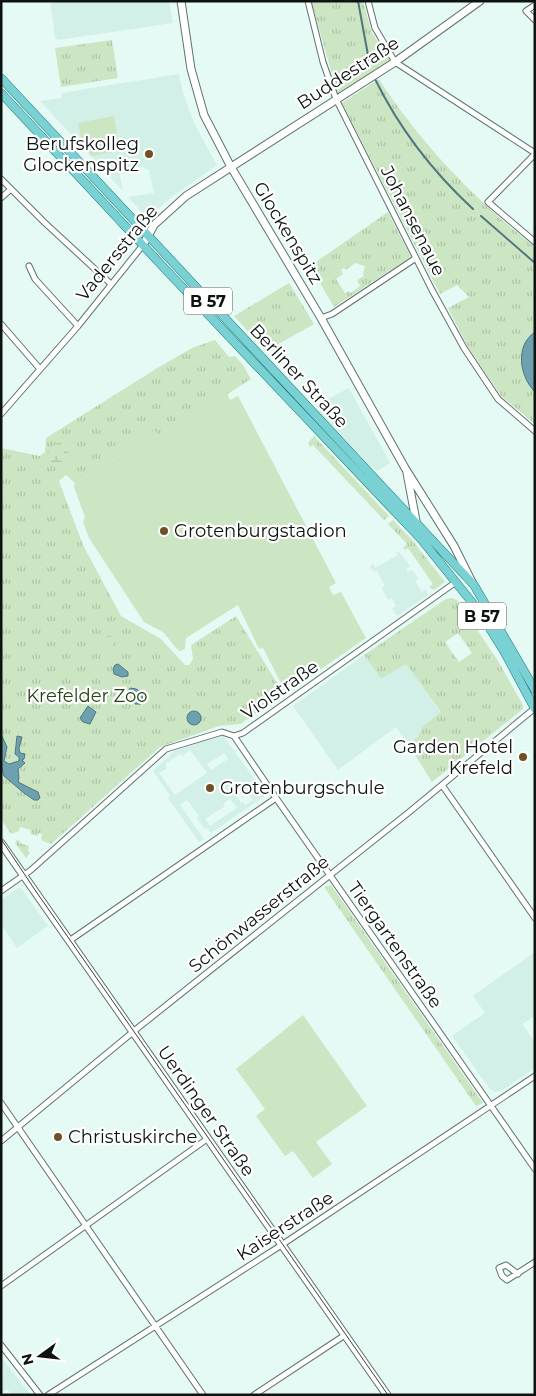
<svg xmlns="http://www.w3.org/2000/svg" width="536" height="1396" viewBox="0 0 536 1396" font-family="Montserrat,sans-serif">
<defs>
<pattern id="grass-tufts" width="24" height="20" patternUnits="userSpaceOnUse" patternTransform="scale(1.25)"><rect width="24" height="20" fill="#cce5c3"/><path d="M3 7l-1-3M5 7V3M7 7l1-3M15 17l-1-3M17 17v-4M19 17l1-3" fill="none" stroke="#aec4a6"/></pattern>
<pattern id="wetland-marsh" width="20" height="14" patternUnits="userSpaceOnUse" patternTransform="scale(1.25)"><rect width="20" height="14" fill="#cce5c3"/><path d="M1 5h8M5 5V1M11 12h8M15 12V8" fill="none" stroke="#aec4a6"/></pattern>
</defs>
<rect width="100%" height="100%" fill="#e5faf4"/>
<path fill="#d2f0e8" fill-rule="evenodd" d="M50,1H169L173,23L58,40L55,38Z
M179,74L183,93L195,125L217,165L173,196L147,218L128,197L154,193L149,170L141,167L119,170L123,191L40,101L62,98L61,93Z
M349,388L390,463L377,471L370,466L320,413L316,405Z
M396,552H399L410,566L406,569L408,572L412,570L418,578L415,581L422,592L426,589L428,595L397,616L392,608L396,606L392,598L388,600L382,588L385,586L377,571L374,572L370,566L373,564L375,568L398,555Z
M364,655L381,679L406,664L441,713L423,726L418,737L408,744L396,727L338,770L293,706Z
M222,734L266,795L211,833L207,828L205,829L197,818L199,816L187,800L180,805L204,839L199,842L168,798L170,796L153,771L174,751ZM190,750L207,773L175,795L159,773L167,768L165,764L180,754L182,756ZM224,753L228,759L211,770L207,764ZM240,782L253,800L245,805L243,802L241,803L233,789L236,787L235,785ZM230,799L237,808L210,826L205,819L225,806L224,803Z
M18,888H21L48,926L17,948L1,924V900Z
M535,952V1016L522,1024L535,1042V1068L501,1091L495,1092L490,1089L452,1036L485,1013L473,996Z
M1,1357L31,1395H12L7,1389L4,1392L1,1389V1374L4,1371L1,1368Z"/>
<path fill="url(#grass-tufts)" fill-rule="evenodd" d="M311,1H363L372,33L390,60L338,95Z
M112,40L118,78L61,87L55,48Z
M379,79C420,143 475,200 535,247V332L526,339C524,358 521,377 535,392V424L501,396L468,347L448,308L469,297L457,285L440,294L342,103Z
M388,212L411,257L334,307L310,266ZM355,263L365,266L363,274L364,276L357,280L360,286L351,293L349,291L345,293L336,279L343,274L341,270L344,268L346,270Z
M289,283L314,324L266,351L234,316Z
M215,340L229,357L235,356L243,365L251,379L159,438L134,448L75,483L66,475L59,481L83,545L121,616L161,639L185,665H189L193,659L191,645L236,616L277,683L283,696L240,724L219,726L160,747L51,844L41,840L42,834L39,833L38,836L30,834L31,830L20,827L19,831L11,834L1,819V448L40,456L45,452L46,438L159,367L192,348Z
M316,435H318L394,515L392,516Z
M314,436L389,516L384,520L313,445L310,447L308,443Z
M393,520L413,541L445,582L434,590L429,587L433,584L408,548L405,550L403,548L407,544L388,524Z
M453,598L458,601L498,661L523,705V709L432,782L408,744L418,737L423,726L441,712L406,664L381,679L364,655L446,599ZM458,633L472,653L459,662L445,642Z
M17,840L20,841V843L29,846L28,851L30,853L26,858L15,843Z
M331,885L483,1103L476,1106L324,887Z"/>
<path fill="url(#wetland-marsh)" d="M60,441L72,458L57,468L48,459L50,457L47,451Z
M113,635L115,640L110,649L107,650L104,643L106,642L105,637Z"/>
<path fill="#cce5c3" d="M114,116L120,151L91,156L87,147L85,148L84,144H82L78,123Z
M227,394L230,400L238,396L336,583L329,587L333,595L341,592L366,638L286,693L263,648L259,649L238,605L186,638L185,649L180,651L176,648L163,632L144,622L89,538L83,522L85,517L74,487L75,483L134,448L135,441L154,430L160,437Z
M303,1015L367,1106L316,1142L332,1164L313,1178L293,1151L285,1156L256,1116L265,1109L236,1069Z"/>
<path fill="#6da1b0" stroke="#507680" d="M535,332V392C519,376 515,345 535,332Z
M118,664L128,672V676L122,677L114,674L113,669L115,665Z
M130,688L136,689L143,693V700L141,704H135V697L128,692Z
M88,706L96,712L90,724L83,722L80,718Z
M187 718a7 7 0 1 1 14 0a7 7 0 1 1-14 0Z
M1,734L7,747L4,761L9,764L19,761V757L15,754L17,736L22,737L19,748L20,753L25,754L24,759L22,760L25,763L18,769L19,778L18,782L38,792L40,798L38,800H34L24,793L4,776L1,766Z"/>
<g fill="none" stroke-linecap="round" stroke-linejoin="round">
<path stroke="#507680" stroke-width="2" d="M358,1L370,66
M375,79C399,128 433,172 473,209
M481,216L535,263"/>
<defs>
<path id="street" d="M308,1L323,62L336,99L432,290L464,348L498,399L535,431
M368,1L375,28L395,62L535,153
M535,5L526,11L535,20
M535,154L488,202L535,242
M1,179L44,222L111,284
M1,198L11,189
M29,266L35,279L78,326
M321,318L332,314L416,258
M1,324L40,369
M1,414L78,326L143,245
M234,736L276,798L535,1169
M442,785L535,918
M1,891L31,870L166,749L222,732L234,736L243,733L456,582
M69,941L276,798
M1,1103L203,1395
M1,1141L139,1027L408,813L535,708
M518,1274L506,1265L499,1268L502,1276L507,1280L535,1262
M1,1286L207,1139
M1,1345L40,1395
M48,1395L280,1246L535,1076
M254,1395L345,1335"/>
<path id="secondary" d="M181,1L191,69L204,115L231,167L321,318L405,468L454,546L472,582
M143,245L154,225L186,196L395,62L480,1
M407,473L417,526
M1,843L387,1395"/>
<path id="primary" d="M1,78L474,585L535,690
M1,93L167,271L421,539L479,611L505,653L535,709"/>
</defs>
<use href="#street" stroke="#5f736d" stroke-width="7"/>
<use href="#secondary" stroke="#5f736d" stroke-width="9"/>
<use href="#primary" stroke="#1a7b7d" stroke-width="9"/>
<use href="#street" stroke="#fff" stroke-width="5"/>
<use href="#secondary" stroke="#fff" stroke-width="7"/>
<use href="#primary" stroke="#7ad1d4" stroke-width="8"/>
<path stroke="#37403e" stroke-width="1" d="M1,839L35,890L388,1395"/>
</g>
<g fill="#6e5125" stroke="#fff" stroke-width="2">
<circle cx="149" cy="154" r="5"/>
<circle cx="164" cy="531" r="5"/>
<circle cx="523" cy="757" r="5"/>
<circle cx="210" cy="788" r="5"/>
<circle cx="58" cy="1137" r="5"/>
</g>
<g text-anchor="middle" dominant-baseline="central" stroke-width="4.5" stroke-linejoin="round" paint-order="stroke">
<g fill="#fff" stroke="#555a58" stroke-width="1">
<rect x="184" y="287.5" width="48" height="27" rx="4"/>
<rect x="458" y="602.5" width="48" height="27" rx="4"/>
</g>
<g font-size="16" font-weight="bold" fill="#0c1311">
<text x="208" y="301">B 57</text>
<text x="482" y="616">B 57</text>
</g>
<g font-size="18" fill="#0c1311" stroke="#fff">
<text transform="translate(348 73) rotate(-33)">Buddestraße</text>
<text transform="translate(413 221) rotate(63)">Johansenaue</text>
<text transform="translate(288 233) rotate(59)">Glockenspitz</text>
<text transform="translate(117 253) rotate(-51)">Vadersstraße</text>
<text transform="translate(299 376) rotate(47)">Berliner Straße</text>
<text transform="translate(280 690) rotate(-35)">Violstraße</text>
<text transform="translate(259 914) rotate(-39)">Schönwasserstraße</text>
<text transform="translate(395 945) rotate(55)">Tiergartenstraße</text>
<text transform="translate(206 1111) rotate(55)">Uerdinger Straße</text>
<text transform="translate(285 1226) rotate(-33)">Kaiserstraße</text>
</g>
<g font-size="18" fill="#0c1311" stroke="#fff" text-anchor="start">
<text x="139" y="144" text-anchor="end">Berufskolleg<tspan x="139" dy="21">Glockenspitz</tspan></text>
<text x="174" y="531">Grotenburgstadion</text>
<text x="513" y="747" text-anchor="end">Garden Hotel<tspan x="513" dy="21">Krefeld</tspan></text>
<text x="220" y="788">Grotenburgschule</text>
<text x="68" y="1137">Christuskirche</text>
</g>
<g font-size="18" fill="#244612" stroke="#fff">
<text x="87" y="696">Krefelder Zoo</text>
</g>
</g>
<rect width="536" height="1396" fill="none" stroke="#0c1311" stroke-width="5"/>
<g transform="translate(40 1356) rotate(255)" stroke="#ffffff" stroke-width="4" paint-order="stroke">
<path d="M0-4L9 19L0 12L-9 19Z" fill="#0c1311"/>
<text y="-8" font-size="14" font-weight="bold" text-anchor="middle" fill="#0c1311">N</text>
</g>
</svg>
